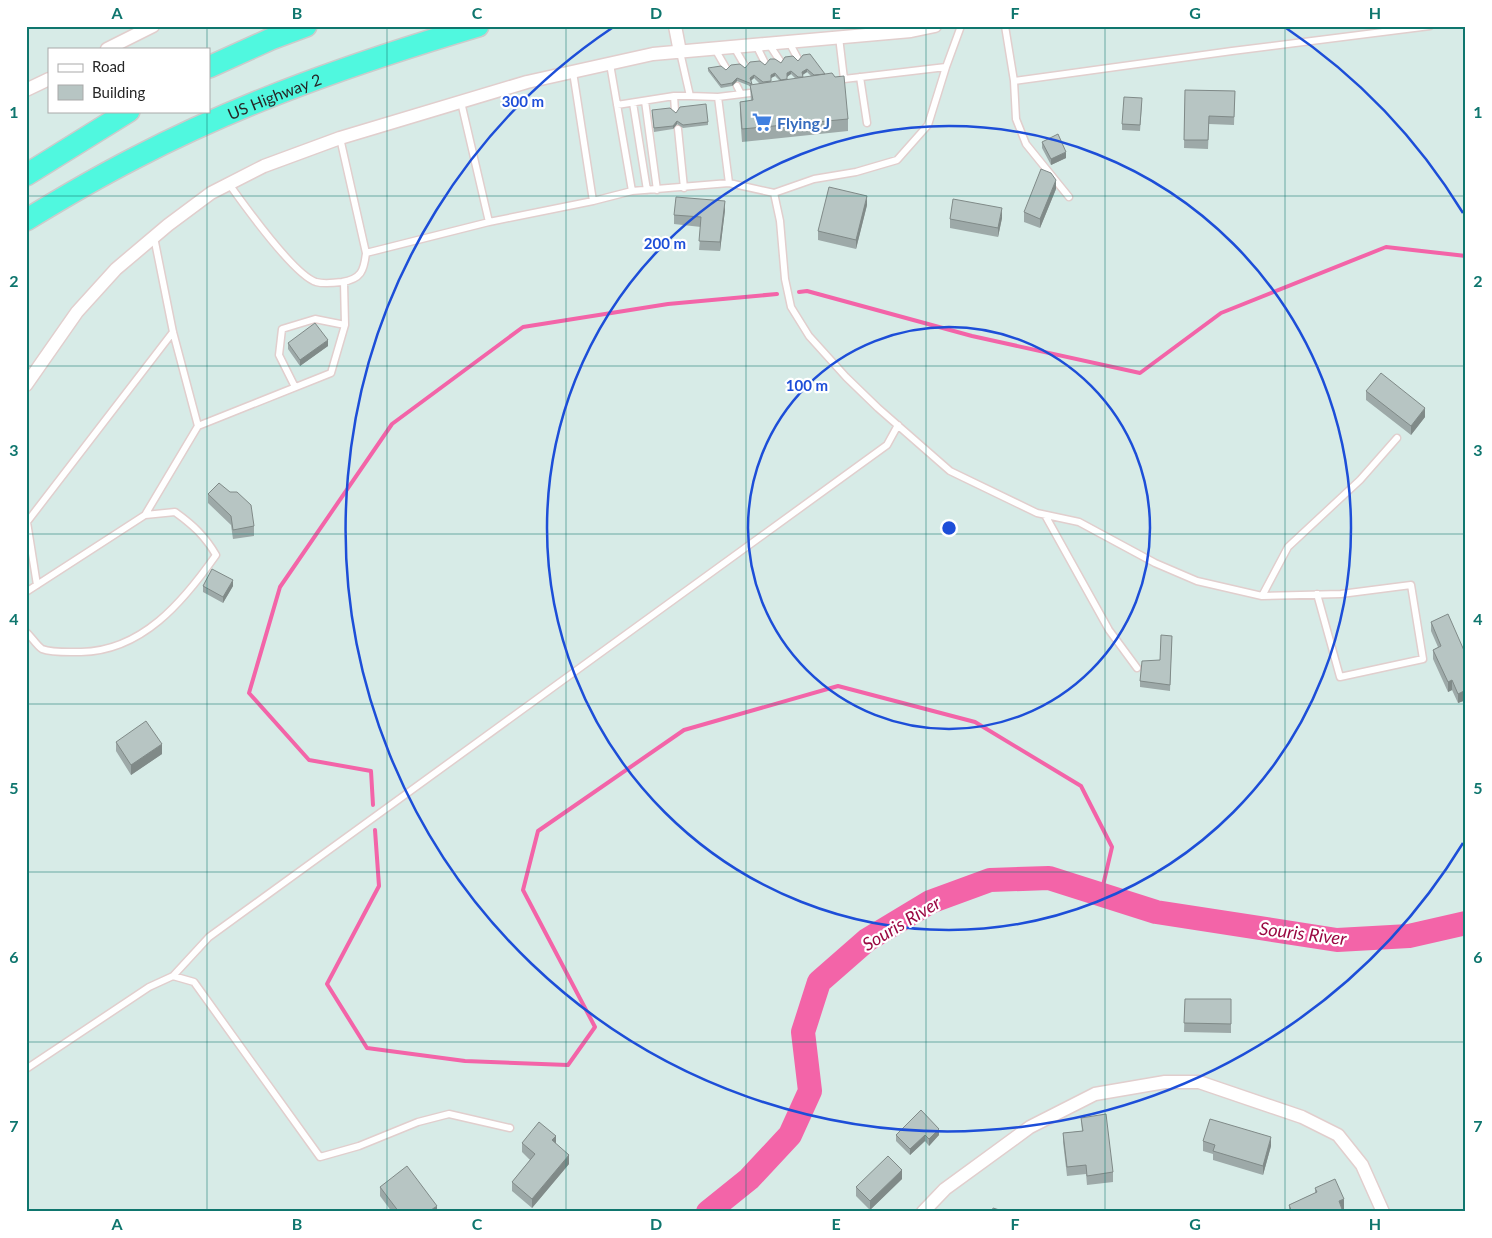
<svg xmlns="http://www.w3.org/2000/svg" width="1492" height="1238" viewBox="0 0 1492 1238" font-family="Lato,sans-serif">
<rect width="100%" height="100%" fill="#d7ebe7"/>
<g fill="none" stroke-linecap="round" stroke-linejoin="round">
<path stroke="#f364a8" stroke-width="4" d="M799,292L807,291L972,336L1140,373L1221,313L1386,247L1466,256
M373,805L371,771L309,760L249,693L280,587L392,424L523,327L668,304L777,294
M375,830L379,886L327,984L367,1048L465,1061L568,1065L595,1027L523,890L538,831L684,730L838,686L975,722L1081,786L1112,847L1101,894"/>
<path stroke="#f364a8" stroke-width="24" d="M708,1212L749,1179L790,1135L810,1091L803,1032L819,982L867,940L930,902L990,880L1049,878L1156,912L1337,940L1409,936L1466,923"/>
<defs>
<path id="service" d="M961,26L946,67L928,125L897,160L856,172L814,179L774,193L780,221L785,279L791,307L809,336L846,377L878,408L950,471L1037,513L1079,522L1155,563L1197,581L1262,596L1288,547L1360,480L1397,438
M1005,26L1014,81L1016,119L1026,144L1069,197
M839,37L844,79L840,80
M789,42L798,59
M769,44L780,61
M756,45L765,63
M734,47L745,66
M715,49L726,68
M680,52L690,96L718,97L758,92
M860,77L867,123
M844,79L946,67
M1014,81L1232,51L1430,26
M737,86L741,94
M674,96L675,111
M718,97L729,183L774,193
M645,101L657,190
M633,103L647,190
M617,105L674,96H690
M678,129L684,188
M229,184C244,205 294,275 316,282C323,284 334,283 342,282C361,279 364,271 366,253L340,138
M632,191L729,183
M593,201L632,191L610,64
M489,222L593,201L573,72
M154,237L173,332L198,426
M366,253L489,222L461,102
M295,387L279,355L282,329L315,319L345,325
M145,515L198,426L331,373L345,325L344,282
M1045,515L1109,630L1137,668
M37,585L27,522L173,332
M26,592L145,515L175,512C193,525 205,536 216,555C183,602 142,651 81,652C70,652 52,653 42,649C37,646 31,636 26,632
M1262,596L1341,594L1411,585L1423,659L1340,677L1317,594
M173,976L209,937L887,445L898,425
M26,1069L149,987L173,976L194,982L320,1157L359,1146L418,1122L449,1114L510,1128"/>
<path id="minor" d="M675,26L680,52
M107,49L153,26
M26,90L49,79
M26,385L77,312L116,269L168,225L211,193L264,166L340,138L527,82L653,54L911,31L935,26
M923,1212L945,1189L1030,1127L1095,1094L1165,1082H1199L1302,1117L1338,1135L1362,1165L1383,1212"/>
<g id="trunk">
<path d="M209,67L271,39L306,26"/>
<path d="M26,175L129,111"/>
<path id="s1" d="M26,220C62,198 98,177 135,158C244,101 361,61 478,26"/>
</g>
</defs>
<use href="#service" stroke="#e1cecd" stroke-width="9"/>
<use href="#minor" stroke="#e1cecd" stroke-width="15"/>
<use href="#trunk" stroke="#cbcbcb" stroke-width="24"/>
<use href="#service" stroke="#fff" stroke-width="6"/>
<use href="#minor" stroke="#fff" stroke-width="12"/>
<use href="#trunk" stroke="#50f8df" stroke-width="21"/>
</g>
<path fill="#9da9a8" fill-rule="evenodd" d="M798,61L825,74L848,119V131L742,142L740,114V102L751,101L750,86L737,81L732,86L721,88L708,71V68L726,70ZM807,72L811,76L803,78V75ZM791,74L796,79L787,80V76ZM775,76L780,81L771,82V78ZM754,78L760,84L752,85L751,81Z
M1185,90L1235,91L1234,125L1209,124L1208,149L1184,148Z
M1142,104L1140,131L1122,130V124Z
M652,110L676,113L708,122V125L683,128L677,124L673,129L654,132Z
M1042,142L1066,158L1051,165L1042,148Z
M1056,189L1040,228L1024,222V212Z
M867,205L856,249L818,240V231Z
M725,210L720,251L699,250L701,227L674,224V215Z
M1002,218L998,237L950,228V219Z
M288,343L328,346L300,366L288,349Z
M1366,391L1425,417L1411,435L1366,400Z
M208,494L254,526V536L233,539L231,525L208,503Z
M203,586H233L223,603L203,592Z
M1431,622L1466,655V700L1458,703L1452,690L1448,692L1433,659V650L1438,647L1431,631Z
M1172,636L1170,691L1140,687V681L1160,660Z
M116,742L162,754L131,775L116,751Z
M1185,999H1231V1033L1184,1032Z
M1081,1118L1113,1172V1182L1087,1185L1086,1174L1067,1176L1063,1142V1133L1082,1131Z
M896,1135H939L929,1146L925,1141L910,1155L896,1141Z
M1203,1141L1271,1146L1263,1175L1213,1160V1154L1203,1151Z
M522,1143L556,1144L569,1164L532,1208L512,1191V1182L530,1160L522,1152Z
M902,1179L870,1210L856,1196V1187Z
M380,1187L437,1212H392L380,1196Z
M1315,1188L1344,1211L1289,1212V1205L1315,1193Z"/>
<path fill="#808a88" d="M807,69V72L802,75V72Z
M791,71V74L787,77V73Z
M775,73V76L771,78V75Z
M754,75V78L750,81V78Z
M737,78V81L732,86V83Z
M677,121V124L673,129V126Z
M1066,152V158L1051,165V159Z
M1056,180V189L1040,228V219Z
M867,196V205L856,249V240Z
M725,201V210L720,251V242Z
M1002,208V218L998,237V228Z
M328,340V346L300,366V360Z
M1425,408V417L1411,435V426Z
M233,580V586L223,603V597Z
M1452,680V690L1448,692V682Z
M1466,690V700L1458,703V694Z
M162,744V754L131,775V765Z
M939,1129V1135L929,1146V1139Z
M925,1135V1141L910,1155V1149Z
M556,1136V1145L552,1140Z
M1271,1137V1146L1263,1175V1166Z
M569,1155V1164L532,1208V1199Z
M902,1170V1179L870,1210V1201Z
M1344,1199V1211L1343,1212L1339,1201Z
M437,1206V1212H428Z"/>
<path fill="#b7c5c3" stroke="#808a88" d="M810,54L825,74L814,75L807,69L802,72L803,77H798L791,71L787,73V79L781,80L775,73L771,75V81L763,82L754,75L750,78L752,84L737,78L732,83L721,85L708,68L721,66L726,70L731,65L740,64L745,68L750,62L760,61L765,65L770,59H775L781,63L785,57L793,56L798,61L803,55Z
M832,73L835,77L844,76L848,119L742,129L740,102L753,100L750,85Z
M1185,90L1235,91L1234,117L1209,116L1208,140H1184Z
M1124,97L1142,98L1140,125L1122,124Z
M706,104L708,122L683,125L677,121L673,126L654,128L652,110L670,108L676,113L680,107Z
M1058,134L1066,152L1051,159L1042,142Z
M1041,169L1051,173L1056,180L1040,219L1024,212Z
M829,187L867,196L856,240L818,231Z
M676,197L725,201L720,242L699,241L701,217L674,215Z
M953,199L1002,208L998,228L950,219Z
M315,323L328,340L300,360L288,343Z
M1381,373L1425,408L1411,426L1366,391Z
M219,483L230,492H237L251,505L254,526L233,530L231,516L208,494Z
M212,569L233,580L223,597L203,586Z
M1448,614L1466,655V690L1458,694L1452,680L1448,682L1433,650L1441,646L1431,622Z
M1161,635L1172,636L1170,685L1140,681L1142,661L1160,660Z
M146,721L162,744L131,765L116,742Z
M1185,999H1231V1024L1184,1023Z
M921,1110L939,1129L929,1139L925,1135L910,1149L896,1135Z
M1106,1114L1113,1172L1087,1176L1086,1165L1067,1167L1063,1133L1083,1131L1081,1118Z
M1210,1119L1271,1137L1263,1166L1213,1151L1215,1145L1203,1141Z
M539,1122L556,1136L552,1140L569,1155L532,1199L512,1182L535,1154L522,1143Z
M888,1156L902,1170L870,1201L856,1187Z
M407,1166L437,1206L428,1212H399L380,1187Z
M1335,1179L1344,1199L1339,1201L1343,1212H1292L1289,1205L1317,1192L1315,1188Z
M993,1208L1006,1212H992Z"/>
<path fill="none" stroke="#0f766e" stroke-width="1" stroke-opacity="0.55" d="M207,26V49M387,26V1212M566,26V1212M746,26V1212M926,26V1212M1105,26V1212M1285,26V1212M207,111V1212M26,196H1466M26,366H1466M26,534H1466M26,704H1466M26,872H1466M26,1042H1466"/>
<g fill="none" stroke="#1d4ed8" stroke-width="2.5">
<circle cx="949" cy="528" r="201"/>
<circle cx="949" cy="528" r="402"/>
<path d="M1463 843A603 603 0 1 1 612 28M1286 28A603 603 0 0 1 1463 213"/>
</g>
<defs>
<symbol id="supermarket-bare" viewBox="-9 -9 18 18"><path d="M-6-5.5h2.5l.6 2H6L4.5 2H-2.5L-4.4-4H-6ZM-1.5 3.2a1.3 1.3 0 1 0 .1 0ZM3 3.2a1.3 1.3 0 1 0 .1 0Z" fill="#3f7fe0" stroke="#fff" stroke-width="2.5" paint-order="stroke"/></symbol>
</defs>
<g fill-rule="evenodd">
<use href="#supermarket-bare" x="748" y="108" width="28" height="28"/>
</g>
<g text-anchor="middle" dominant-baseline="central" stroke-width="4.5" stroke-linejoin="round" paint-order="stroke">
<g font-size="16" fill="#272727" stroke="#fff">
<text stroke="none"><textPath href="#s1" startOffset="278">US Highway 2</textPath></text>
</g>
<g font-size="16" font-weight="bold" fill="#366cbe" stroke="#fff" text-anchor="start">
<text x="777" y="122">Flying J</text>
</g>
<g font-size="18" font-style="italic" fill="#9a0842" stroke="#fff">
<text transform="translate(901 923) rotate(-31)">Souris River</text>
<text transform="translate(1303 933) rotate(7)">Souris River</text>
</g>
</g>
<circle cx="949" cy="528" r="8" fill="#1d4ed8" stroke="#fff" stroke-width="2.5"/>
<g font-size="15" text-anchor="middle" font-weight="bold" fill="#1d4ed8" stroke="#fff" stroke-width="4.5" stroke-linejoin="round" paint-order="stroke">
<text x="523" y="107">300 m</text>
<text x="665" y="249">200 m</text>
<text x="807" y="391">100 m</text>
</g>
<rect width="1492" height="1238" fill="none" stroke="#ffffff" stroke-width="55"/>
<rect x="48" y="48" width="162" height="65" fill="#ffffff" stroke="#a9a9a9"/>
<rect x="58" y="64" width="25" height="8" fill="#ffffff" stroke="#a9a9a9"/>
<text x="92" y="72" font-size="15" fill="#272727">Road</text>
<rect x="58" y="85" width="25" height="15" fill="#b7c5c3" stroke="#a9a9a9"/>
<text x="92" y="98" font-size="15" fill="#272727">Building</text>
<rect x="28" y="28" width="1436" height="1182" fill="none" stroke="#0f766e" stroke-width="2"/>
<g font-size="16" text-anchor="middle" font-weight="bold" fill="#0f766e">
<text x="117" y="19">A</text>
<text x="297" y="19">B</text>
<text x="477" y="19">C</text>
<text x="656" y="19">D</text>
<text x="836" y="19">E</text>
<text x="1015" y="19">F</text>
<text x="1195" y="19">G</text>
<text x="1375" y="19">H</text>
<text x="14" y="118">1</text>
<text x="1478" y="118">1</text>
<text x="14" y="287">2</text>
<text x="1478" y="287">2</text>
<text x="14" y="456">3</text>
<text x="1478" y="456">3</text>
<text x="14" y="625">4</text>
<text x="1478" y="625">4</text>
<text x="14" y="794">5</text>
<text x="1478" y="794">5</text>
<text x="14" y="963">6</text>
<text x="1478" y="963">6</text>
<text x="14" y="1132">7</text>
<text x="1478" y="1132">7</text>
<text x="117" y="1230">A</text>
<text x="297" y="1230">B</text>
<text x="477" y="1230">C</text>
<text x="656" y="1230">D</text>
<text x="836" y="1230">E</text>
<text x="1015" y="1230">F</text>
<text x="1195" y="1230">G</text>
<text x="1375" y="1230">H</text>
</g>
</svg>
